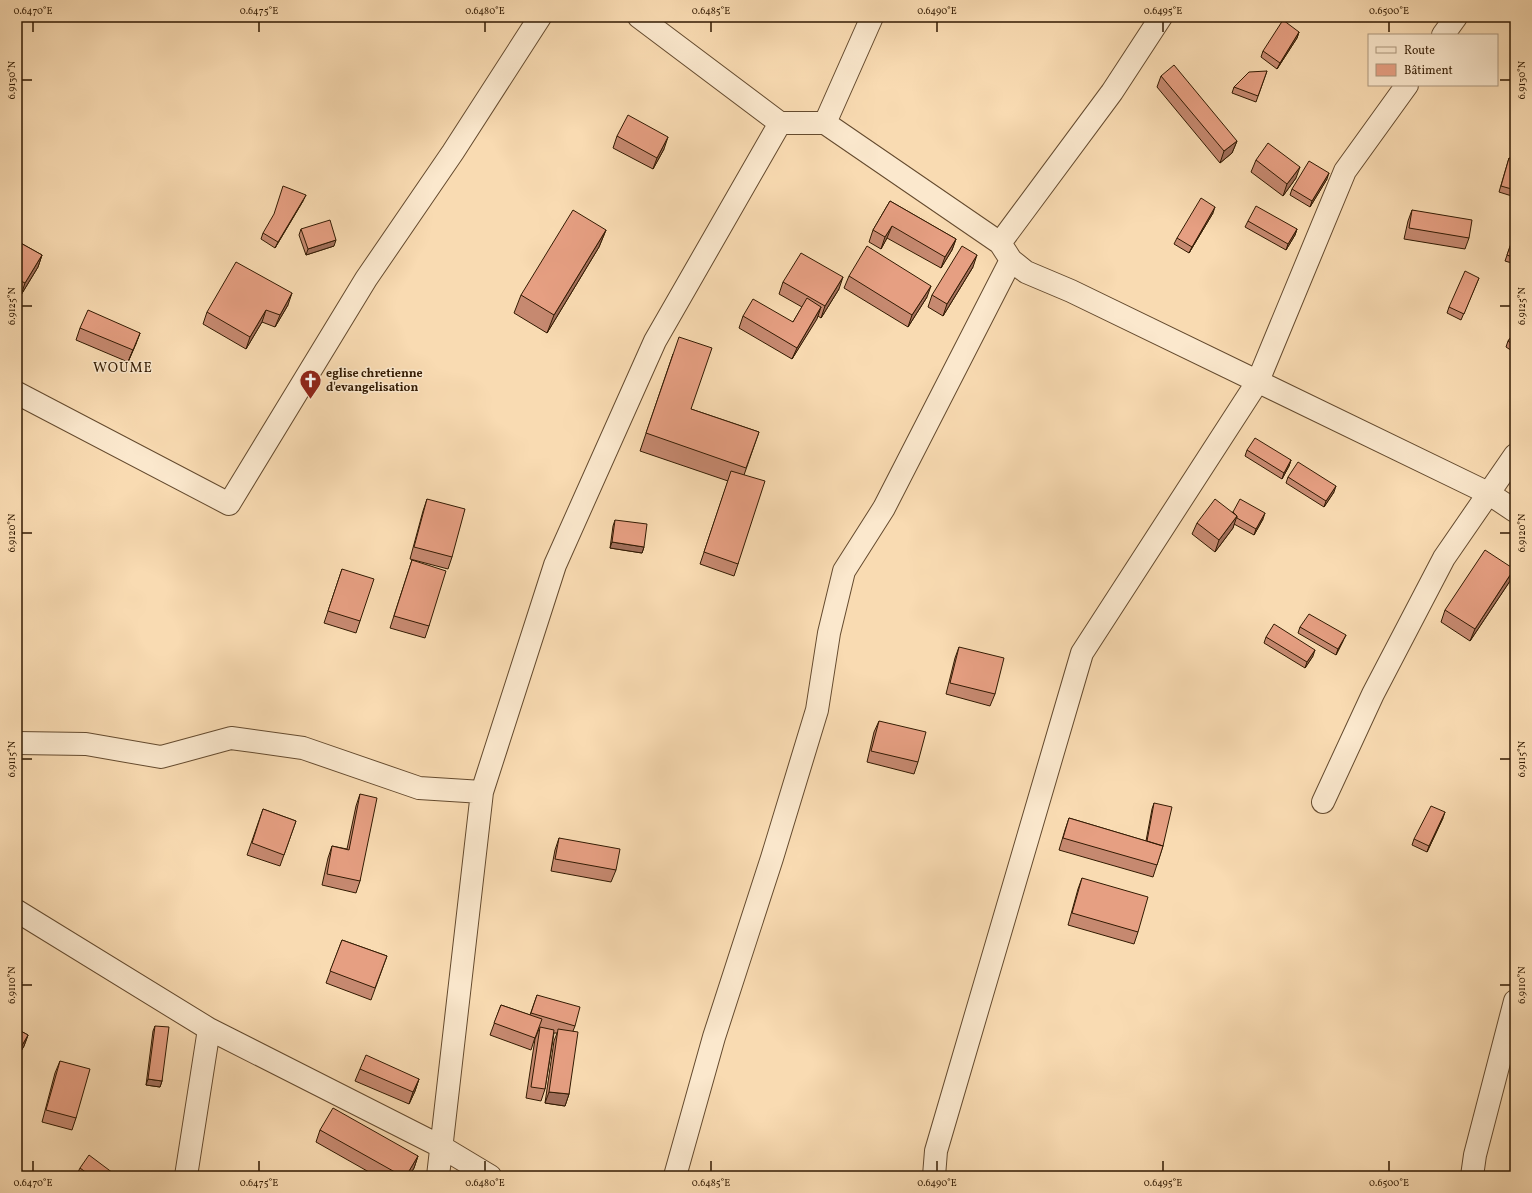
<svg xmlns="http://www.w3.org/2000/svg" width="1532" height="1193" viewBox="0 0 1532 1193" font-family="Vollkorn,serif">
<rect width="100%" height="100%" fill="#f9dbb2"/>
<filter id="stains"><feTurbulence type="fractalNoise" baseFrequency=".005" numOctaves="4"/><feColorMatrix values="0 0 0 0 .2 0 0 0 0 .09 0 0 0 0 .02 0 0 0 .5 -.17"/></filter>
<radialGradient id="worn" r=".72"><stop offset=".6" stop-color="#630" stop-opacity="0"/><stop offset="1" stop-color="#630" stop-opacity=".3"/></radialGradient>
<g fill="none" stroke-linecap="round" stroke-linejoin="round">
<defs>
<path id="minor" d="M639,17L780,123H825L1000,243L1011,260L1026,272L1071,291L1488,493L1515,511
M1443,35L1456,17
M825,123L872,17
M1000,243L1112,92L1161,17
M17,393L229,504L366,279L453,152L540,17
M17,743L86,744L161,757L231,738L303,748L419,788L482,792
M1323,802L1373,694L1444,558L1515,455
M17,911L209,1029L186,1176
M209,1029L440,1146L490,1176
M438,1176L482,792L555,565L655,341L780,123
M675,1176L714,1037L772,858L817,710L829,633L844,571L884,508L1011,260
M934,1176L936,1151L1082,653L1258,381L1345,171L1407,85
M1472,1176L1475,1155L1515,1001"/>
</defs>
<use href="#minor" stroke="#644a2e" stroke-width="24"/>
<use href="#minor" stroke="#fbe8cd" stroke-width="22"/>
</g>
<path fill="#c68970" stroke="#321a02" d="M1293,17H1301L1296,21Z
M1299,32L1297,38L1277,69L1261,57L1263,51Z
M1267,71L1256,102L1232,93L1234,87Z
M1161,76L1237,141L1232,153L1220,163L1157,87Z
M617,136L664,149L653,169L613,148Z
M1509,158L1515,160V197L1499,192Z
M1256,160L1296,178L1283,196L1251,172Z
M1327,179L1310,207L1290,195L1292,189Z
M303,201L275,248L261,239L263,233Z
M890,201L956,239L952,250L941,268L887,238L881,249L869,242L873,230Z
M1412,210L1469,238L1465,249L1404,239L1408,221Z
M1213,213L1189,253L1174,244L1177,238Z
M1248,221L1297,229L1295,235L1286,250L1245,227Z
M301,229L334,246L306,255L299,235Z
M606,230L599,247L547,333L514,313L521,295Z
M1513,238L1515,239V264L1505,261Z
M17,241L42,255L38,267L21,295L17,293Z
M973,267L943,316L928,307L932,295Z
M849,276L927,297L908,327L844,288Z
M1479,278L1461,320L1447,313L1449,307Z
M783,282L839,289L821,318L818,316L792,359L739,328L743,316L793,322L802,307L779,294Z
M288,305L275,327L262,322L246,349L203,324L207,312Z
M80,328L140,333L128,362L76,340Z
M1515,332V353L1506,347L1508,341Z
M673,354L691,409L759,432L744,475L738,564L734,576L700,564L728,481L640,451Z
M1247,450L1291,460L1289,466L1282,479L1245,456Z
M1288,477L1334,492L1324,507L1286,483Z
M427,499L452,557L448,569L410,559L423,511Z
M1233,512L1263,519L1254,535L1234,524L1233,528L1215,552L1192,534L1197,523Z
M615,520L644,547L642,553L610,548L613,526Z
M412,560L429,626L425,638L390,628Z
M342,569L360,621L356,633L324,623Z
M1514,569L1510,581L1470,641L1441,622L1445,610Z
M1300,627L1343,641L1336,655L1298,633Z
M1266,637L1313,656L1305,668L1264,643Z
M959,647L995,694L990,706L946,694L955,658Z
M879,721L918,762L914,774L867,762L874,732Z
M360,794V881L356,893L322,885L328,858L332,846L347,849L356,806Z
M1154,803L1163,846L1153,877L1059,850L1065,830L1069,818L1146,841L1152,809Z
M263,809L296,821L280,866L247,855Z
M1443,818L1427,852L1412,845L1414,839Z
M559,838L616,870L611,882L551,871L555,850Z
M1082,878L1138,932L1134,944L1068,925L1078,889Z
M342,940L387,956L371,1000L326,983Z
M537,995L575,1026L573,1031L569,1094L565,1106L545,1103L554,1041L557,1033H554L545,1089L541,1101L526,1098L535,1039L539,1029L538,1028L531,1050L490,1035L501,1005L530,1015Z
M155,1026L162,1081L160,1087L146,1085L153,1031Z
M17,1029L28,1035L24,1046L17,1058Z
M60,1061L76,1118L72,1130L42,1122L55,1073Z
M360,1069L419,1079L415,1091L409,1104L355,1081Z
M320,1130L418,1156L414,1168L409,1176H376L316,1142Z
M80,1168L117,1176H80L77,1174Z"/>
<path fill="#a16f5b" stroke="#321a02" d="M1298,17H1301L1296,21Z
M1299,32L1297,38L1277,69L1280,63Z
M668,137L664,149L653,169L657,158Z
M1237,141L1232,153L1220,163L1224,151Z
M1300,167L1296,178L1283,196L1287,184Z
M1329,173L1327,179L1310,207L1312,201Z
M306,195L303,201L275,248L278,242Z
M1215,207L1213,213L1189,253L1192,247Z
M892,226L887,238L881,249L885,237Z
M1297,229L1295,235L1286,250L1288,244Z
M606,230L599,247L547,333L554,315Z
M956,239L952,250L941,268L945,257Z
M336,240L334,246L306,255L308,249Z
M42,255L38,267L21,295L25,283Z
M977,255L973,267L943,316L947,304Z
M843,277L839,289L821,318L825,306Z
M931,286L927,297L908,327L912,315Z
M292,293L288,305L275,327L280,315Z
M821,307L817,319L792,359L797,348Z
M266,310L262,322L246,349L250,337Z
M140,333L136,344L128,362L133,350Z
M1291,460L1289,466L1282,479L1284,473Z
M1336,486L1334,492L1324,507L1326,501Z
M1265,513L1263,519L1254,535L1256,529Z
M1237,516L1233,528L1215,552L1219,540Z
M612,542L644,547L642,553L610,548Z
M1514,569L1510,581L1470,641L1475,629Z
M1346,635L1336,655L1338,649Z
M1315,650L1313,656L1305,668L1307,662Z
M1445,812L1443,818L1427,852L1429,846Z
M28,1035L24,1046L17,1058L20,1049Z
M148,1079L162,1081L160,1087L146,1085Z
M419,1079L415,1091L409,1104L413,1092Z
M549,1092L569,1094L565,1106L545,1103Z
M418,1156L414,1168L409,1176H406Z"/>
<path fill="#e69f82" stroke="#321a02" d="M1283,20L1299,32L1280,63L1263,51Z
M1174,65L1237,141L1224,151L1161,76Z
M1267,71L1258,96L1234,87L1249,72Z
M628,115L668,137L657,158L617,136Z
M1268,143L1300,167L1287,184L1256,160Z
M1509,158L1515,160V190L1501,186Z
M1309,161L1329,173L1312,201L1292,189Z
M283,186L306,195L278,242L263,233L274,214Z
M1201,198L1215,207L1192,247L1177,238Z
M890,201L956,239L945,257L892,226L885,237L873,230Z
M1256,206L1297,229L1288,244L1248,221Z
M573,210L606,230L554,315L521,295Z
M1412,210L1472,220L1469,238L1409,228Z
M330,220L336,240L308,249L301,229Z
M1513,238L1515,239V258L1507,255Z
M17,241L42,255L25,283L17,279Z
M867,246L931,286L912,315L849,276Z
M962,246L977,255L947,304L932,295Z
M801,253L843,277L825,306L783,282Z
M236,262L292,293L280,315L266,310L250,337L207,312Z
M1465,271L1479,278L1464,314L1449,307Z
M807,298L821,307L797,348L743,316L753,299L793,322Z
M88,310L140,333L133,350L80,328Z
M1515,332V346L1508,341Z
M679,337L712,348L691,409L759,432L746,468L646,433Z
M1255,438L1291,460L1284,473L1247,450Z
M1298,462L1336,486L1326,501L1288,477Z
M731,471L765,481L738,564L704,552Z
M427,499L465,509L452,557L414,547Z
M1215,499L1237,516L1219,540L1197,523Z
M1240,499L1265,513L1256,529L1237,518V516L1233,512Z
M615,520L647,524L644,547L612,542Z
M1485,550L1514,569L1475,629L1445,610Z
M412,560L446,571L429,626L394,616Z
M342,569L374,579L360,621L328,611Z
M1309,614L1346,635L1338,649L1300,627Z
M1274,624L1315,650L1307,662L1266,637Z
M959,647L1004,658L995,694L950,683Z
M879,721L926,732L918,762L871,751Z
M360,794L377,798L360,881L327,874L332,846L349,850Z
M1154,803L1172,807L1163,846L1147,841Z
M1431,806L1445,812L1429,846L1414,839Z
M263,809L296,821L284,855L252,843Z
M1069,818L1163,846L1157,865L1063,838Z
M559,838L620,849L616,870L555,859Z
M1082,878L1148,897L1138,932L1072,913Z
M342,940L387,956L375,988L330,971Z
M17,980L22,982L17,998Z
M537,995L580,1007L575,1026L531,1013Z
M501,1005L542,1019L535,1038L494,1023Z
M155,1026L169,1027L162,1081L148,1079Z
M540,1027L554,1030L545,1089L531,1087Z
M17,1029L28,1035L20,1049L17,1047Z
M558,1029L578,1032L569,1094L549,1092Z
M366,1055L419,1079L413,1092L360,1069Z
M60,1061L90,1069L76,1118L46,1110Z
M333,1108L418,1156L406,1176H402L320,1130Z
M89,1155L117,1176H91L80,1168Z"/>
<path fill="none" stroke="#321a02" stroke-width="1.5" d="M33,22V32M259,22V32M485,22V32M711,22V32M937,22V32M1163,22V32M1389,22V32M22,80H32M1500,80H1510M22,306H32M1500,306H1510M22,533H32M1500,533H1510M22,759H32M1500,759H1510M22,985H32M1500,985H1510M33,1161V1171M259,1161V1171M485,1161V1171M711,1161V1171M937,1161V1171M1163,1161V1171M1389,1161V1171"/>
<defs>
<symbol id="church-pin" viewBox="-11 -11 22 30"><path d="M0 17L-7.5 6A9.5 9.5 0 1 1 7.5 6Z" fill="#8f2418" stroke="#fbe8cd"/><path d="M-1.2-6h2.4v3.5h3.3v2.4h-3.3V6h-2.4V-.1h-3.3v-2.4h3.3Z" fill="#fff"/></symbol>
</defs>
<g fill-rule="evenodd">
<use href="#church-pin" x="298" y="368" width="25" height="34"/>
</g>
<g text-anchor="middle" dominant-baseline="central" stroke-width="3" stroke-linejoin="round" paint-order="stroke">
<g font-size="12" font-weight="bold" fill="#321a02" stroke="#fbe8cd" text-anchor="start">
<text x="326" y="374">eglise chretienne<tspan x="326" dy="14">d'evangelisation</tspan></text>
</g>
<g font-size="14" letter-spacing="1" fill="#321a02" stroke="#fbe8cd">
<text x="123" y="368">WOUME</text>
</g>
</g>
<rect width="1532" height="1193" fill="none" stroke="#f9dbb2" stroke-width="44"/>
<rect x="1368" y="34" width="130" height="52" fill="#fbe8cd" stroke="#ab967c"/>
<rect x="1376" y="47" width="20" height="6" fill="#fbe8cd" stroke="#ab967c"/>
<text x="1404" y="54" font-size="12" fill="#321a02">Route</text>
<rect x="1376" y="64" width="20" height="12" fill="#e69f82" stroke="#ab967c"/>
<text x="1404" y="74" font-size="12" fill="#321a02">Bâtiment</text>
<rect x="22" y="22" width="1488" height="1149" fill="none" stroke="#321a02" stroke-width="1.5"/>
<g font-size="10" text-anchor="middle" fill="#321a02">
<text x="33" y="14">0.6470°E</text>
<text x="259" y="14">0.6475°E</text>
<text x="485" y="14">0.6480°E</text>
<text x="711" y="14">0.6485°E</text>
<text x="937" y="14">0.6490°E</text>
<text x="1163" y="14">0.6495°E</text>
<text x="1389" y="14">0.6500°E</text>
<text transform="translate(11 80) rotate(-90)" y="4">6.9130°N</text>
<text transform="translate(1521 80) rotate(-90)" y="4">6.9130°N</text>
<text transform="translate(11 306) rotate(-90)" y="4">6.9125°N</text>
<text transform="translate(1521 306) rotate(-90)" y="4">6.9125°N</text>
<text transform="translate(11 533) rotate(-90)" y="4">6.9120°N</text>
<text transform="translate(1521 533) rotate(-90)" y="4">6.9120°N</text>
<text transform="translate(11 759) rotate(-90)" y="4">6.9115°N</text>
<text transform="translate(1521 759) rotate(-90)" y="4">6.9115°N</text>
<text transform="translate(11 985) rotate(-90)" y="4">6.9110°N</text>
<text transform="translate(1521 985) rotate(-90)" y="4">6.9110°N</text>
<text x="33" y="1186">0.6470°E</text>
<text x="259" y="1186">0.6475°E</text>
<text x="485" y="1186">0.6480°E</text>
<text x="711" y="1186">0.6485°E</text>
<text x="937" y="1186">0.6490°E</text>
<text x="1163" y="1186">0.6495°E</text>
<text x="1389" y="1186">0.6500°E</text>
</g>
<rect width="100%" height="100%" filter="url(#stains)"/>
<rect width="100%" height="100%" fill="url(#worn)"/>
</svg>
